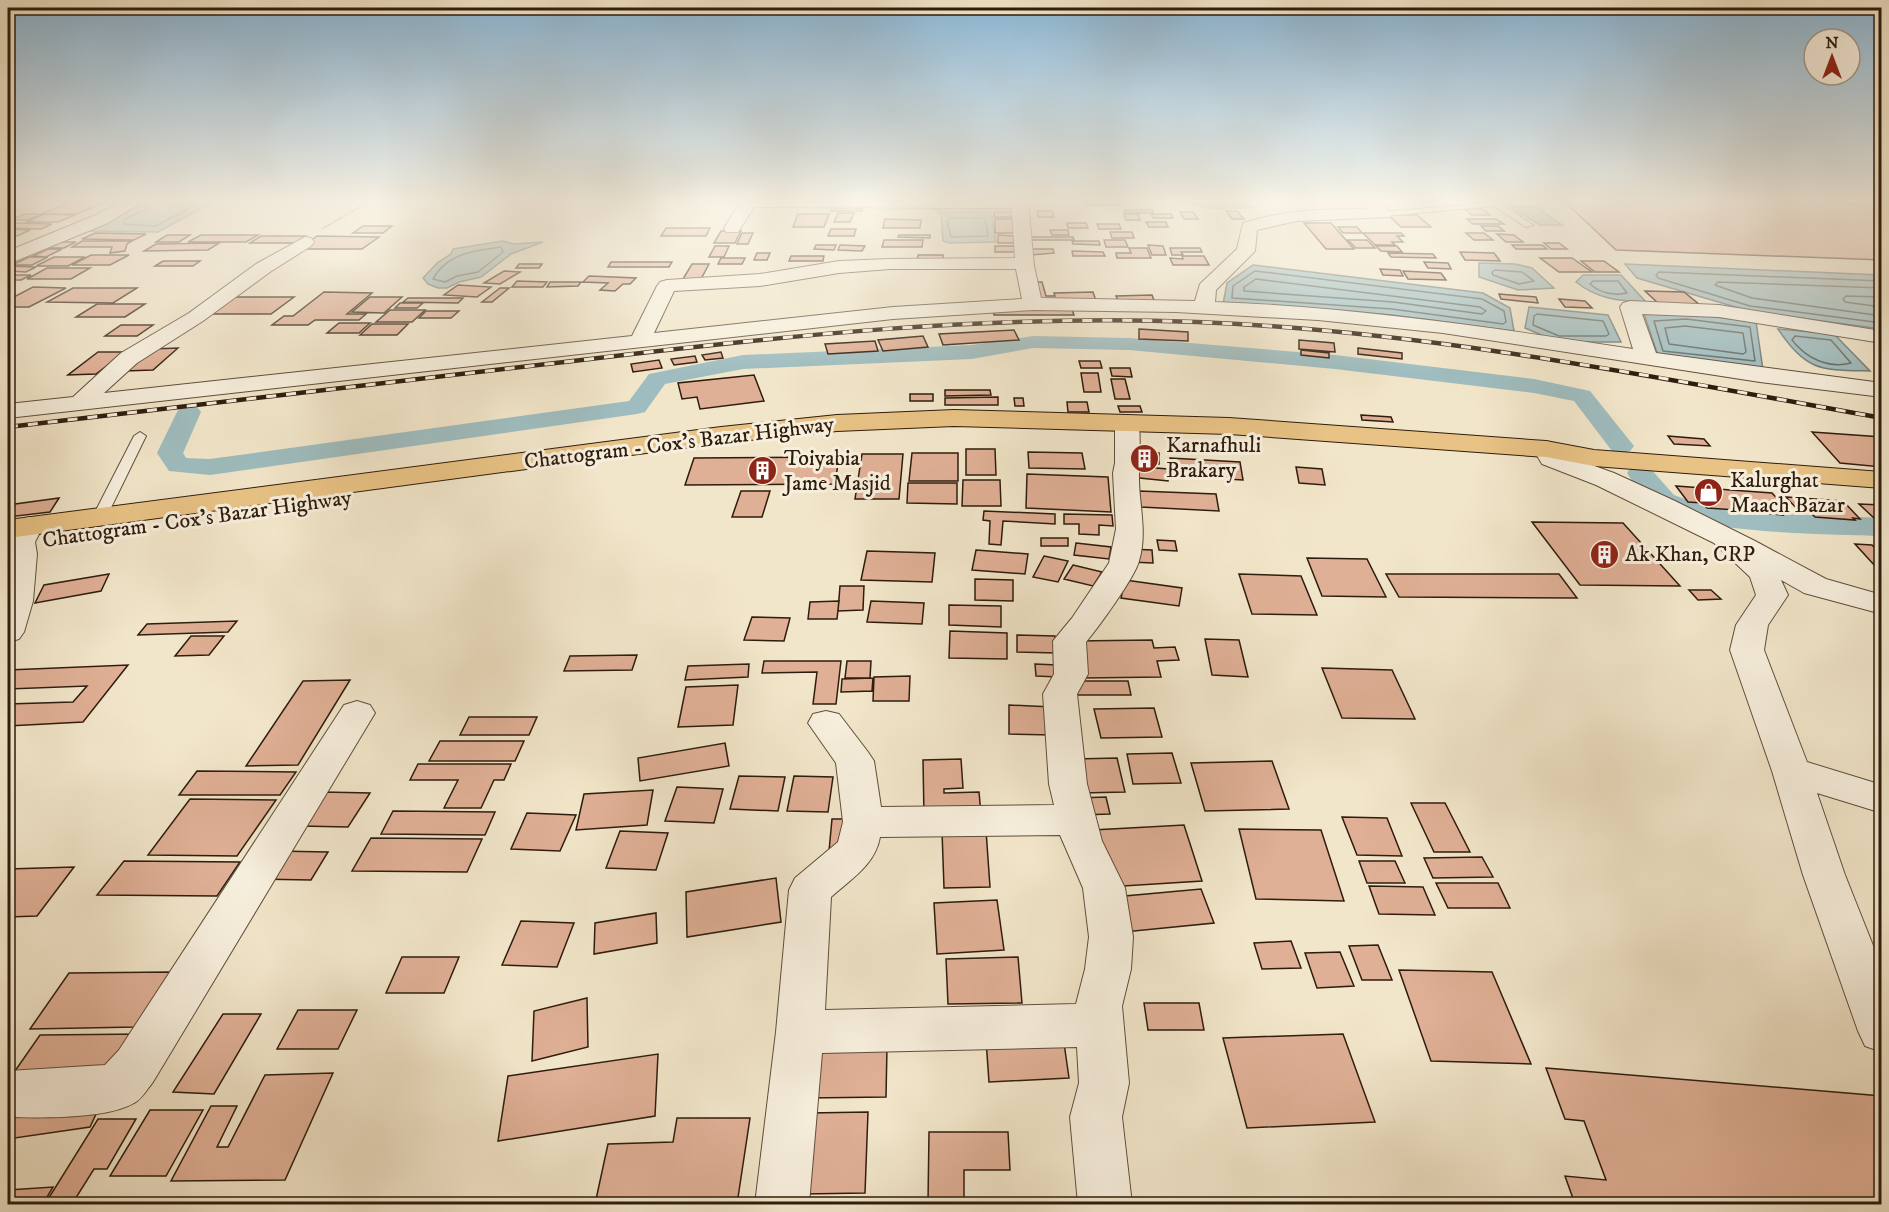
<svg xmlns="http://www.w3.org/2000/svg" width="1889" height="1212" viewBox="0 0 1889 1212" font-family="'IM FELL DW Pica',serif">
<rect width="100%" height="100%" fill="#f2e6ca"/>
<filter id="stains"><feTurbulence type="fractalNoise" baseFrequency=".00333" numOctaves="4"/><feColorMatrix values="0 0 0 0 .2 0 0 0 0 .09 0 0 0 0 .02 0 0 0 .5 -.17"/></filter>
<radialGradient id="worn" r=".72"><stop offset=".6" stop-color="#630" stop-opacity="0"/><stop offset="1" stop-color="#630" stop-opacity=".3"/></radialGradient>
<path fill="#9fbdc0" stroke="#727d78" stroke-width="1.5" d="M148,202H213L158,232L87,231Z
M1188,202H1243L1254,208H1206Z
M1510,207H1537L1562,225H1540Z
M938,212H991L996,242L950,243L943,241L941,215Z
M503,241L514,244L543,242L511,254L481,277L459,282L447,288H438L428,284L423,278L437,263L451,254L453,249Z
M1479,263L1515,264L1532,268L1554,288L1518,290L1479,277Z
M1625,264L1881,275V329L1749,311L1637,278Z
M1253,265L1483,293L1510,308L1514,331L1391,315L1223,304L1227,283Z
M1583,275H1621L1646,302C1619,301 1597,299 1576,282Z
M1529,307L1608,315L1621,342H1558L1525,328Z
M1685,313L1756,322L1763,370L1658,356L1644,314Z
M1778,329L1834,334L1870,371C1822,370 1806,372 1778,329Z
M1158,1199L1254,1204H1255H1155Z"/>
<g fill="none" stroke-linecap="round" stroke-linejoin="round">
<path stroke="#666c66" stroke-width="1.5" d="M148,202L146,209L124,220L123,224L156,226L200,202
M950,218H985L988,236L951,237L947,221Z
M501,247L503,252L478,272L457,276L445,282L433,279C446,254 476,250 501,247Z
M1495,270L1522,272L1534,281L1519,284L1493,275L1492,272Z
M1255,271L1482,299L1504,311L1506,322L1503,324L1392,309L1232,298L1233,286Z
M1256,279L1480,307L1486,311L1482,314L1393,302L1244,291V287Z
M1593,281H1618L1627,293C1614,296 1600,293 1590,284Z
M1882,281L1659,272L1656,275L1658,278L1750,306L1882,323
M1882,288L1718,282L1715,285L1752,298L1882,316
M1882,297L1846,296L1843,299L1845,302L1882,307
M1537,314L1603,321L1609,334L1606,336H1559L1533,325L1534,316Z
M1686,319L1750,327L1755,361L1663,351L1654,321Z
M1685,326L1743,333L1746,352L1743,354L1669,344L1665,328Z
M1795,336L1831,340L1851,363C1828,369 1806,358 1792,340Z"/>
<path fill="#9fbdc0" fill-rule="evenodd" d="M1033,336L1129,338L1335,355L1534,379L1590,391L1634,446L1630,451L1621,454L1612,451L1574,401L1534,393L1335,369L1129,350L1033,348L972,359L743,369L665,384L645,412L637,414L210,475L169,471L157,453L177,412L181,407L189,405L197,407L201,412L183,453L186,458L210,459L629,401L649,374L743,355L972,345Z
M1640,465L1649,467L1674,495L1704,506L1767,513L1882,518V536C1831,534 1690,534 1653,506C1642,497 1634,484 1627,473L1631,467Z"/>
</g>
<path fill="#e0b096" stroke="#2e1c0d" stroke-width="1.5" d="M71,202H105L77,214H41Z
M1084,202H1118L1119,205H1085Z
M1565,202H1803L1882,205V260L1616,250Z
M931,204H1011L1012,209H931Z
M832,208H862V211H831Z
M1464,209H1482L1490,215H1472Z
M1124,210H1152L1153,213H1126Z
M1037,211H1052L1054,217H1038Z
M1226,211H1237L1244,219H1232Z
M994,212H1012L1013,217H994Z
M1180,212H1193L1198,219H1184Z
M838,213H854L850,222H834Z
M25,214H42L28,220H10Z
M44,214L75,215L58,222H26Z
M798,214H829L824,227H793Z
M1124,214H1138L1140,220H1126Z
M1151,214H1171L1173,218H1153Z
M1388,215H1417L1431,227H1401Z
M885,219L921,220L920,228H883Z
M995,219H1015L1016,233H995Z
M1467,219H1496L1504,224H1473Z
M1146,222H1166L1168,227H1149Z
M8,223L52,224L41,229L8,228Z
M1067,223H1086L1088,228H1068Z
M1304,223H1331L1354,249H1326Z
M1097,224H1119L1121,229H1099Z
M363,226H392L383,233H353Z
M1481,226H1498L1504,231H1486Z
M1338,227H1357L1362,233H1343Z
M666,228H710L706,236H661Z
M8,229L30,230L17,236H8Z
M831,229H856L854,236H828Z
M1050,230H1068L1069,235H1052Z
M721,231H741L735,243H714Z
M1110,232H1132L1134,238H1112Z
M95,233L146,234L134,240L82,239Z
M742,233H753L748,244H737Z
M1363,233H1401L1404,236H1397L1403,242H1392L1395,245H1375Z
M1466,233H1484L1493,240H1474Z
M1497,234L1514,235L1523,242H1506Z
M167,235H190L179,242H156Z
M201,235H258L246,242H188Z
M899,235H930V238L898,237Z
M998,235L1015,236L1016,243H998Z
M261,236H305L295,243H250Z
M317,236L379,237L362,249H299Z
M1024,237H1073L1074,240H1024Z
M884,240H923L922,247H882Z
M1104,240H1125L1128,247H1106Z
M1348,240H1367L1375,248H1356Z
M82,241H132L127,244L125,251L110,253L112,247H72Z
M1072,241H1099L1100,245L1073,244Z
M59,242H76L64,248H47Z
M219,243L208,250L144,251L156,244Z
M1544,243H1559L1567,249H1551Z
M816,245H836L834,250L814,249Z
M840,245L865,246L862,251L838,250Z
M1148,245L1163,246L1166,255H1152Z
M1512,245H1542L1547,249H1516Z
M715,246H729L724,257H709Z
M995,246H1016V252H995Z
M1376,246H1397L1402,252L1381,251Z
M1129,248H1147L1151,258H1117L1116,253H1131Z
M1170,248H1200L1202,252H1181L1183,255H1172Z
M48,249H62L46,257L33,256Z
M1030,249H1053L1054,253L1031,255Z
M1072,251L1103,252L1105,256H1073Z
M1460,252L1494,253L1500,261L1465,260Z
M757,253H770L767,260H754Z
M1388,253L1433,254L1436,258L1391,257Z
M91,255H129L110,265H72Z
M918,255H943V262H917Z
M791,256H824L823,261H789Z
M1182,256H1204L1209,265H1173L1170,258L1183,259Z
M29,257H48L32,265H12Z
M54,257H85L68,266H36Z
M721,258H745L742,264H718Z
M1540,258H1572L1592,272H1559Z
M163,261H200L193,266H155Z
M1581,261H1604L1619,272H1595Z
M611,262H672L669,267H608Z
M1424,262L1448,263L1451,269L1428,268Z
M519,264H542L539,268H516Z
M692,264H709L701,279H683Z
M8,266L36,267L26,272L8,271Z
M47,268H90L71,279H27Z
M1380,269L1400,270L1403,276L1383,275Z
M504,271L520,272L500,284L484,283Z
M1403,271L1441,273L1446,280L1408,279Z
M8,275H31L21,280H8Z
M589,276L636,278L630,284H623L615,291L600,290L608,283L583,282Z
M517,281L547,282L543,287H512Z
M550,282H581L578,286L547,287Z
M1031,282H1042L1046,296H1055L1054,293L1093,292L1096,301H1035Z
M458,285L491,287L477,297L444,295Z
M33,287L66,288L29,307H8V300Z
M73,288H137L113,303L47,302Z
M500,288H509L492,302H482Z
M1645,291L1684,292L1700,305L1659,304Z
M324,292L372,293L347,314H366L359,320H315L308,325H272L284,316H293Z
M1499,294L1536,297L1538,303L1501,299Z
M1152,295L1155,303H1119L1116,296Z
M233,297H294L271,314H208Z
M370,297H402L384,313L352,312Z
M408,298H463L458,303L403,302Z
M1559,299L1585,301L1592,308L1565,307Z
M400,303H423L417,308H395Z
M97,304H145L125,317H76Z
M1071,307L1074,315H994L993,308Z
M390,310H425L412,322H376Z
M426,311H459L451,318H419Z
M339,323H370L359,333H327Z
M372,324H408L397,335H360Z
M121,325H153L137,336H105Z
M1139,329L1188,332V341L1139,339Z
M1014,330L1019,340L943,345L939,334Z
M923,336L928,347L883,351L878,340Z
M1299,340L1334,343L1335,352L1299,349Z
M875,341L878,351L828,354L825,344Z
M178,348L153,370L125,371L150,349Z
M1358,348L1402,353V359L1358,354Z
M1301,350L1329,353V358L1301,355Z
M98,352H125L96,374L68,375Z
M721,352L723,358L705,360L702,355Z
M695,356L697,362L674,365L671,359Z
M659,360L662,368L633,372L631,364Z
M1079,361H1100L1102,368H1081Z
M1110,368H1130L1132,377L1112,376Z
M1081,373H1098L1101,392H1084Z
M754,375L764,401L700,409L697,397L682,399L678,383Z
M1111,379H1125L1130,399H1115Z
M945,390H990L991,395L945,396Z
M910,394H933V401H910Z
M998,397V405H945V398Z
M1014,398H1023L1024,406H1015Z
M1067,402H1087L1089,412H1068Z
M1118,406H1140L1142,412H1120Z
M1361,415L1391,417L1393,422L1362,420Z
M1812,432L1882,437V467L1840,463Z
M1668,436L1704,439L1710,446L1674,444Z
M966,449H995L996,475H966Z
M1028,452L1082,453L1085,469L1029,468Z
M1131,452L1159,453V464L1131,462Z
M912,453H958V481H909Z
M862,454H903L899,499H855Z
M839,457L835,484L685,485L694,458Z
M1170,458L1240,462L1243,480L1172,476Z
M1131,466L1168,469V481L1130,477Z
M1296,467L1322,469L1325,485L1299,483Z
M1027,474L1108,477L1111,512L1026,508Z
M963,480H1000L1001,506H962Z
M908,483H957V504L907,503Z
M1676,486L1772,493L1787,509L1778,508L1783,515L1762,513L1756,506L1732,505L1736,510L1707,508L1703,503L1688,502Z
M741,491H770L762,517H732Z
M1139,491L1216,494L1219,511L1141,507Z
M1786,497L1843,501L1860,519L1853,518L1855,520L1815,517L1809,511L1798,510Z
M59,498L50,512L8,517V505Z
M1859,504L1882,505V518H1874Z
M984,511L1055,514V524L1003,521L1001,545L989,544L990,521L983,520Z
M1064,514L1112,515L1113,526L1099,525V535L1079,534V524H1064Z
M1532,522L1623,523L1680,586L1580,585Z
M1041,538H1068V546H1041Z
M1157,540L1175,541L1177,551L1159,550Z
M1076,543L1111,547L1109,559L1074,555Z
M1855,544L1872,545L1882,555V567H1876Z
M1129,549L1152,550L1153,563L1130,562Z
M976,550L1028,554L1025,574L972,570Z
M867,551L935,553L932,582L861,580Z
M1044,556L1068,561L1058,582L1033,577Z
M1307,558L1367,559L1386,597L1322,596Z
M1073,565L1102,572L1093,586L1064,579Z
M109,574L101,591L35,603L44,585Z
M1239,574L1301,576L1317,615L1252,614Z
M1386,574H1559L1577,598L1399,597Z
M975,579L1013,580V601L975,600Z
M1125,580L1182,588L1179,606L1121,598Z
M840,586H864L863,610L838,611Z
M1689,590H1711L1721,599L1698,600Z
M839,601L837,619H808L810,602Z
M871,601L924,603L922,624L867,622Z
M949,605L1001,606V627L949,625Z
M752,617L790,618L784,641L744,640Z
M237,621L228,632L138,635L147,624Z
M950,631L1007,633V659L949,658Z
M1017,635L1055,636L1056,653L1017,652Z
M191,636H224L209,655L175,656Z
M1205,639L1239,640L1248,677L1212,675Z
M1152,640L1154,648L1175,647L1179,660L1157,661L1161,677L1082,678L1076,641Z
M637,655L632,670L564,671L570,656Z
M764,661H841L836,704H813L817,672L762,673Z
M847,661H871L870,678H845Z
M749,664L748,677L685,680L688,666Z
M1035,664L1057,665L1058,677L1036,676Z
M128,665L83,722L8,726V704L73,702L87,686L8,689V670Z
M1322,668L1392,670L1415,719L1342,718Z
M910,676L909,701H873L874,677Z
M873,678L872,691L841,692L842,679Z
M350,680L298,765L246,766L303,681Z
M1070,681H1128L1131,695H1072Z
M738,685L733,725L678,727L686,687Z
M1009,705L1052,707L1053,735L1009,734Z
M1154,708L1162,737L1101,738L1094,709Z
M469,717H537L529,735H460Z
M440,741H524L515,761H429Z
M725,743L729,766L640,781L638,758Z
M1172,753L1181,783L1133,784L1127,754Z
M1117,758L1125,792L1080,793L1074,759Z
M961,759L963,788L944,789V793L979,792L981,814L924,816L923,760Z
M1272,761L1289,809L1205,811L1191,763Z
M418,764H511L504,780H494L481,808H444L458,780H410Z
M197,771L296,772L280,795H179Z
M739,776L785,777L778,811L730,809Z
M794,776L833,777L828,812L787,811Z
M677,787L723,789L714,823L665,821Z
M653,790L647,825L576,830L584,794Z
M323,792L370,793L348,827L300,826Z
M1106,797L1110,814L1081,815L1078,798Z
M190,799L276,800L237,856L148,855Z
M1411,803H1445L1470,852H1434Z
M393,811L495,812L485,835L381,834Z
M527,813L576,815L560,851L511,849Z
M1342,817L1387,818L1402,856L1357,855Z
M832,819H853L850,851H829Z
M1184,825L1202,881L1107,887L1093,830Z
M1239,829L1321,830L1344,901L1256,899Z
M986,830L990,887L944,888L942,831Z
M620,831L668,833L656,870L606,868Z
M371,838L482,839L467,872L352,871Z
M275,851L328,852L311,880L256,879Z
M1482,857L1493,877L1433,878L1424,858Z
M124,861L240,862L217,896L97,895Z
M1359,861H1395L1405,883H1367Z
M74,867L37,916L8,917V869Z
M776,878L781,922L687,937L686,892Z
M1436,883H1498L1510,908H1448Z
M1369,886L1423,887L1435,915L1379,914Z
M1201,889L1214,923L1124,932L1114,897Z
M997,900L1004,950L937,954L934,903Z
M656,913L657,943L594,954L595,923Z
M521,921L574,923L557,967L502,965Z
M1291,941L1301,968L1262,969L1254,943Z
M1378,945L1392,980H1362L1349,946Z
M1340,952L1354,986L1317,988L1305,953Z
M402,957H459L444,993H386Z
M1018,957L1022,1003L948,1004L946,959Z
M1399,970L1492,972L1531,1064L1431,1061Z
M171,972L136,1027L30,1029L69,973Z
M587,998L588,1047L532,1061L534,1011Z
M1144,1003H1199L1204,1030H1148Z
M298,1010H357L338,1049H277Z
M223,1014H261L214,1094L173,1092Z
M144,1034L116,1079L8,1081L40,1035Z
M1343,1034L1375,1122L1247,1128L1223,1038Z
M1063,1036L1069,1078L989,1082L986,1040Z
M887,1047L886,1097L807,1098L811,1048Z
M658,1054L655,1116L498,1141L508,1076Z
M1546,1068L1882,1096V1204H1575L1565,1176L1606,1180L1584,1121L1565,1119Z
M333,1073L285,1180L171,1181L211,1106H237L217,1147H228L265,1075Z
M104,1097L90,1127L8,1139V1111Z
M150,1110H203L166,1176H110Z
M868,1112L865,1193L803,1194L809,1113Z
M677,1118H750L737,1204H595L608,1144L673,1142Z
M98,1119H136L107,1169H94L72,1204H45Z
M929,1132H1008L1010,1170H964V1203H928Z
M53,1187L43,1204H8V1190Z
M180,1198H290L287,1204H176Z"/>
<g fill="none" stroke-linecap="round" stroke-linejoin="round">
<defs>
<path id="lane" d="M1498,202L1533,225L1526,227L1494,206L1384,216L1380,214L1384,212Z
M140,432L146,436L107,516L100,520L95,519L93,516L134,436Z"/>
<path id="street" d="M741,202H1028L1034,266L1041,298L1195,301L1200,284L1237,249L1243,223C1284,210 1325,209 1367,209L1360,202C1374,202 1383,202 1392,214L1390,217L1297,221L1257,230L1255,251L1216,290L1215,302C1356,307 1494,328 1633,349L1620,307L1623,303L1630,301L1719,305L1882,331V343L1719,317L1642,314L1656,353L1882,383V397L1760,382L1443,333L1318,320L1176,312L1033,310L893,319L8,418V404L73,397L121,353L189,313L256,264L305,237L311,238L314,242L311,246L270,272L203,321L137,363L104,393L632,336L657,286L660,282L667,280L760,274L839,261L890,259L1015,258L1012,208L754,207L738,232H726L724,228ZM890,269H1016L1022,299L893,307L654,333L674,291L760,286L839,273Z
M1127,415L1136,417L1139,422C1140,439 1140,456 1139,473C1138,503 1148,531 1139,561C1135,577 1098,628 1086,642L1088,674L1077,694L1087,784L1102,841L1125,888L1133,937L1131,969L1122,1006L1129,1083L1122,1117L1132,1204H1078L1070,1117L1079,1083L1077,1047L822,1053L809,1204H755L776,1032L789,890L795,878L838,842L843,822L836,763L808,723L813,714L826,711L839,714L868,752L874,761L881,807L1054,805L1049,784L1043,694L1054,674L1053,641L1072,618L1109,563L1116,529L1113,473L1115,463V422L1118,417ZM1060,835L1083,888L1089,937L1085,969L1076,1004L825,1010L831,897C851,879 875,865 880,837Z
M1546,441L1555,444L1561,454L1614,473L1675,501L1755,541L1826,579L1882,595V614L1804,593L1781,580L1788,595L1768,625L1764,650L1807,762L1882,785V813L1817,793L1845,875L1882,968V1052L1865,1046L1858,1031L1803,875L1772,771L1730,650L1736,625L1756,595L1750,577L1714,543L1596,485L1542,464L1533,449L1537,444Z
M29,517L39,520L43,526L35,542L37,554L33,601L24,632L19,639L8,642V539L19,520Z
M357,701L370,705L375,713L153,1082C148,1088 142,1099 134,1103C108,1119 39,1118 8,1117V1071L105,1065L119,1050L344,705Z"/>
<path id="secondary" d="M121,202H142L108,223L8,264V251L96,215Z"/>
<path id="highway" d="M954,410L1229,418L1546,441L1594,450L1882,472V488L1594,466L1546,457L1229,434L954,426L837,431L721,443L8,538V520L721,427L837,415Z"/>
</defs>
<use href="#lane" stroke="#5f4e3c" stroke-width="2"/>
<use href="#street" stroke="#5f4e3c" stroke-width="2"/>
<use href="#secondary" stroke="#2e1c0d" stroke-width="2"/>
<use href="#highway" stroke="#2e1c0d" stroke-width="2"/>
<path stroke="#2e1c0d" stroke-width="2" stroke-dasharray="1 1.5" stroke-linecap="butt" d="M322,229L368,202"/>
<use href="#lane" fill="#f7efdd" fill-rule="evenodd"/>
<use href="#street" fill="#f7efdd" fill-rule="evenodd"/>
<use href="#secondary" fill="#f7efdd" fill-rule="evenodd"/>
<use href="#highway" fill="#e9c385" fill-rule="evenodd"/>
<defs>
<path id="rail" d="M8,427C196,405 385,383 573,361C780,336 988,314 1197,322C1428,331 1655,377 1882,418"/>
</defs>
<use href="#rail" stroke="#2e1c0d" stroke-width="4.5"/>
<use href="#rail" stroke="#f7efdd" stroke-width="3" stroke-dasharray="10" stroke-linecap="butt"/>
</g>
<linearGradient id="sky" x2="0" y2="1"><stop stop-color="#8bb8d8"/><stop offset="0.54" stop-color="#f9f4e7"/><stop offset="1" stop-color="#f9f4e7" stop-opacity="0"/></linearGradient>
<rect width="1889" height="372" fill="url(#sky)"/>
<defs>
<symbol id="building-disc" viewBox="-11 -11 22 22"><circle r="9.5" fill="#8f2418" stroke="#f7efdd"/><path d="M-4-6H4V6H1V3H-1V6H-4ZM-2.5-4.3h1.7v1.8h-1.7ZM.8-4.3h1.7v1.8H.8ZM-2.5-1h1.7V.8h-1.7ZM.8-1h1.7V.8H.8Z" fill="#fff"/></symbol>
<symbol id="shop-disc" viewBox="-11 -11 22 22"><circle r="9.5" fill="#8f2418" stroke="#f7efdd"/><path d="M-5-2.5h2.3a2.7 3.5 0 0 1 5.4 0H5L5.5 6h-11ZM-1.5-2.5h3a1.5 2.3 0 0 0-3 0Z" fill="#fff"/></symbol>
</defs>
<g fill-rule="evenodd">
<use href="#building-disc" x="1128" y="442" width="33" height="33"/>
<use href="#building-disc" x="746" y="454" width="33" height="33"/>
<use href="#shop-disc" x="1692" y="476" width="33" height="33"/>
<use href="#building-disc" x="1588" y="538" width="33" height="33"/>
</g>
<g text-anchor="middle" dominant-baseline="central" stroke-width="6" stroke-linejoin="round" paint-order="stroke">
<g font-size="22" fill="#2e1c0d" stroke="#f7efdd">
<text transform="translate(679 443) rotate(-7)">Chattogram - Cox's Bazar Highway</text>
<text transform="translate(197 519) rotate(-8)">Chattogram - Cox's Bazar Highway</text>
</g>
<g font-size="22" fill="#2e1c0d" stroke="#f7efdd" text-anchor="start">
<text x="1166" y="445">Karnafhuli<tspan x="1166" dy="25">Brakary</tspan></text>
<text x="784" y="458">Toiyabia<tspan x="784" dy="25">Jame Masjid</tspan></text>
<text x="1730" y="480">Kalurghat<tspan x="1730" dy="25">Maach Bazar</tspan></text>
<text x="1625" y="554">Ak Khan, CRP</text>
</g>
</g>
<rect width="1889" height="1212" fill="none" stroke="#f2e6ca" stroke-width="30"/>
<rect x="9" y="9" width="1871" height="1194" fill="none" stroke="#2e1c0d" stroke-width="3"/>
<rect x="15" y="15" width="1859" height="1182" fill="none" stroke="#2e1c0d" stroke-width="1.5"/>
<g transform="translate(1832 57)"><circle r="28" fill="#f7efdd" stroke="#a79b8a" stroke-width="1.5"/>
<path d="M0-4.5L10 22L0 15L-10 22Z" fill="#8f2418"/>
<text y="-9" font-size="16" font-weight="bold" text-anchor="middle" fill="#2e1c0d">N</text>
</g>
<rect width="100%" height="100%" filter="url(#stains)"/>
<rect width="100%" height="100%" fill="url(#worn)"/>
</svg>
